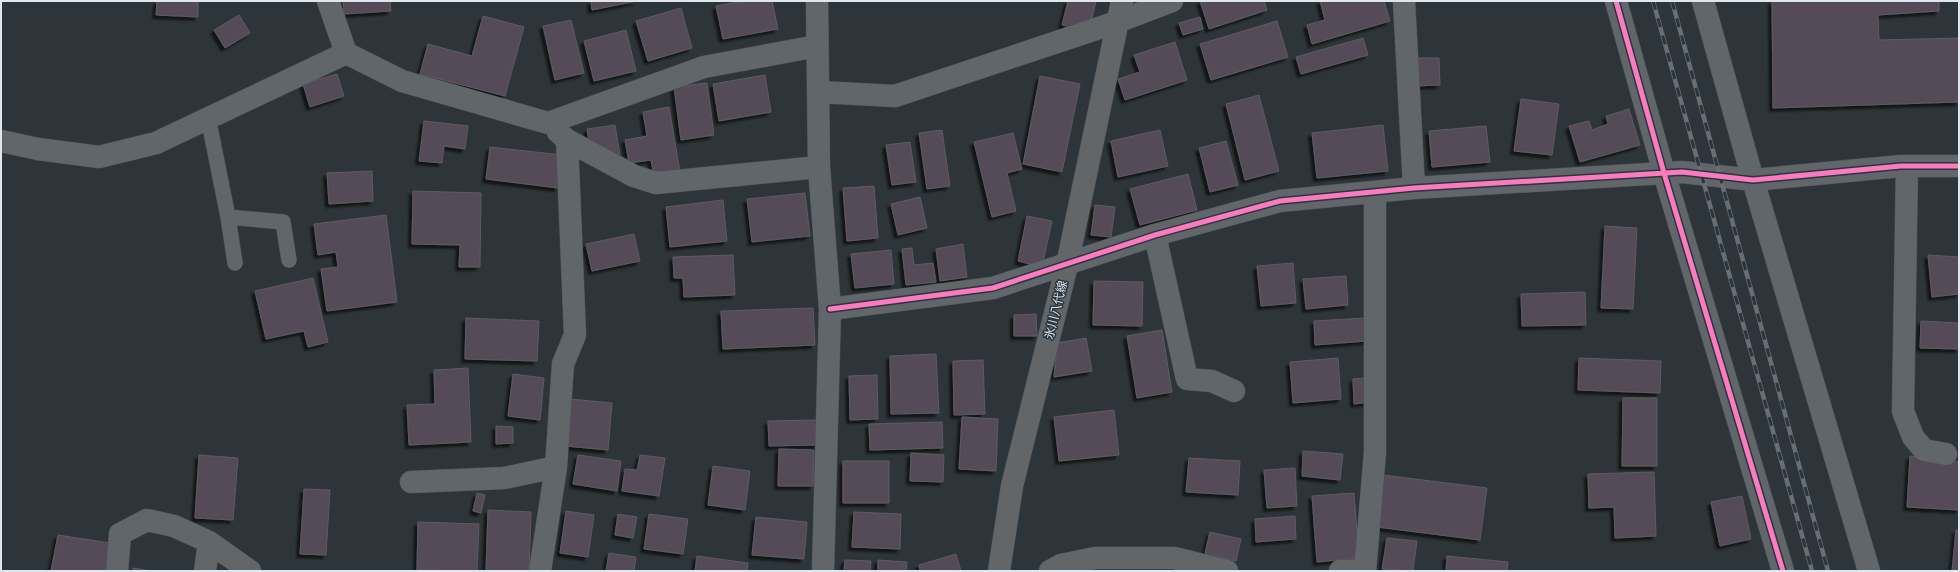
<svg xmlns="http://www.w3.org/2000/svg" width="1960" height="572" viewBox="0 0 1960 572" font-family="'Asap Condensed','Noto Sans JP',sans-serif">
<defs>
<filter id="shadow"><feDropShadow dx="-3.5" dy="3.5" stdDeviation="1" flood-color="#0009"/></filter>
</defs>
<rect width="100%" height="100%" fill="#2e353a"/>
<path fill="#544c58" stroke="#5c5c60" filter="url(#shadow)" d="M157,1H198V17L156,15Z
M343,1H390L391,11L344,14Z
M591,1H637L592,10Z
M743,1H772L778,29L723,39L716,6Z
M1068,1H1096L1089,31L1062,25Z
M1200,1H1264L1267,10L1209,29Z
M1320,1H1384L1390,21L1312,44L1307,25L1325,20Z
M1772,1H1939V11L1878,15L1879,40L1959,38V102L1773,108Z
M681,8L692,48L648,61L636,21Z
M239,15L250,33L225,48L214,30Z
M483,16L524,27L505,96L420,74L428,44L472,56Z
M1200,17L1203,29L1183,35L1179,23Z
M571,20L584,73L555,80L543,26Z
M1277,21L1288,57L1211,80L1200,44Z
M626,30L636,71L594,81L584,41Z
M1363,38L1368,55L1301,74L1296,57Z
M1175,42L1187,80L1125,100L1118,79L1140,72L1134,55Z
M1415,58H1439L1440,85L1416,86Z
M337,74L344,96L310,107L303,84Z
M765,75L771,112L719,121L713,84Z
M1040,76L1080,84L1062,172L1023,164Z
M707,83L714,135L681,140L674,87Z
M1259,95L1279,171L1245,180L1226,104Z
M1521,99L1559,104L1552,155L1514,151Z
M669,107L680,172L654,176L651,160L629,163L625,140L647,136L643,112Z
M1629,109L1640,145L1580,162L1569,126L1589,121L1592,130L1608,124L1606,116Z
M424,121L468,126L465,149L444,146L442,163L419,161Z
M615,125L620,155L612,157L590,147L587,129Z
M1383,125L1388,171L1317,178L1312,133Z
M1486,126L1490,162L1432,167L1429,131Z
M942,130L950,186L927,189L919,133Z
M1160,130L1168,166L1118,177L1111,141Z
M1013,133L1022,169L1007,173L1016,211L992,217L974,142Z
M1226,141L1238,185L1210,192L1199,148Z
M910,142L916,182L892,185L886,145Z
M490,147L562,155L558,188L486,179Z
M372,171L373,201L329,204L327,173Z
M1188,174L1197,210L1140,225L1130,189Z
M874,186L878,238L847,241L843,188Z
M413,191L481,193L480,267H459L460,245L412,244Z
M805,193L810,236L752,242L747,199Z
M920,197L927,228L898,235L891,204Z
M723,200L727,241L670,247L666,207Z
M1095,205L1115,207L1111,237L1091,235Z
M386,215L397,302L327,311L321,269L338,267L336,252L318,255L314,224Z
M1027,216L1052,221L1042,267L1018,261Z
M1605,226L1637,228L1633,309L1601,308Z
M634,234L640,261L592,271L586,244Z
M963,244L967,277L940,281L936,249Z
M912,248L914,265L933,263L936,282L906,285L902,249Z
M891,250L894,284L855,288L851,254Z
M733,255L735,295L684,297L683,278H674L673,257Z
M1928,255L1959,257V294L1932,297Z
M1293,263L1296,303L1261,306L1257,266Z
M1346,276L1348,305L1306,309L1303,279Z
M313,278L328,342L308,347L304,331L266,339L255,291Z
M1094,281L1143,282L1142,326L1093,325Z
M1585,292L1586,325L1522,326L1521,294Z
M813,308L815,345L723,349L721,311Z
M1036,314L1037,336H1014V315Z
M466,318L539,321L537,361L465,359Z
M1366,318L1367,341L1315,345L1314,321Z
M1921,321L1959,323V349L1920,348Z
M1162,330L1172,392L1137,398L1127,336Z
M1086,338L1092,371L1054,377L1057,343Z
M936,354L939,413L891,414L890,356Z
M1338,358L1341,399L1293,403L1290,362Z
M1579,358L1661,361L1660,393L1578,390Z
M983,360L985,414L954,415L953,361Z
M468,368L471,442L409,445L407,405L435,404L434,370Z
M513,374L544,378L540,420L508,416Z
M877,375L878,419L850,420L849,376Z
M1368,378L1370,402L1354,404L1353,379Z
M1623,398H1657V466H1622Z
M570,399L612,403L608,450L565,446Z
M1114,410L1119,455L1059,461L1054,417Z
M962,417L998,419L996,471L959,469Z
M817,420L818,445L769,446L768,421Z
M942,422L943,448L870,450L869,424Z
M496,426L513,427V443L496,444Z
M779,449L814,450L813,486H778Z
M1303,451L1343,454L1340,480L1302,476Z
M911,453L944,455L943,482L910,481Z
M199,455L238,458L233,520L195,518Z
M578,455L621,461L617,491L573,484Z
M640,455L665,458L659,496L622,491L625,469L637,470Z
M1910,456L1959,462V510L1907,507Z
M1189,458L1240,461L1238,495L1186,492Z
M843,461H889V503H843Z
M713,466L750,471L745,510L708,505Z
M1295,468L1297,506L1267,508L1264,470Z
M1654,472L1656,536L1615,538L1614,507L1589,508L1588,474Z
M1383,475L1487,488L1480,540L1377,527Z
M304,489L330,490L326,555L300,554Z
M477,493L485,495L481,513L473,511Z
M1354,493L1359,558L1317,562L1312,496Z
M1742,496L1751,539L1720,546L1711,502Z
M488,510L531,512L529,571H486Z
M566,511L594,515L588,557L560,553Z
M854,512L901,514L900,549L852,547Z
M618,514L637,517L633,538L615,535Z
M649,514L688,519L683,554L644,549Z
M1295,516L1296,539L1256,542L1255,519Z
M756,517L807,522L804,559L752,555Z
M418,522L479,524L477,571L417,570Z
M1956,530H1959V571H1952Z
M1210,532L1241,539L1236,561L1205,553Z
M58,535L110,543L106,571H51Z
M1387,538L1417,541L1413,571L1382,569Z
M609,553L636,557L634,571H606Z
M956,554L961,571H920L919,565Z
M697,556L748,563L747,571H695Z
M1447,556L1508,562L1507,571H1446Z
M845,560L871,561L870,571H844Z
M878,560L907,562L906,571H878Z
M133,568L151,571H133Z"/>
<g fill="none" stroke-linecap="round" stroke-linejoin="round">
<defs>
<path id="service" d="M208,117L228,217L235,263
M228,217L283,222L289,260"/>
<path id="minor" d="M328,1L346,53L402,81L548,123L704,67L817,46
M817,1L819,167L830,309L823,571
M1404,1L1414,188
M1616,1L1664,173L1783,571
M1703,1L1753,180L1869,571
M819,92L895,96L1117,22L1172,1
M558,132L567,140L634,176L656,183L819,167
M1,141L38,149L99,157L156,143L346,53
M1907,166L1903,411L1913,437L1924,450L1946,454
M1155,235L1187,379L1212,381L1234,391
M830,309L993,288L1155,235L1280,201L1414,188L1682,172L1753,180L1901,166H1959
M411,482L504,478L556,467
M117,571L120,534L147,520L174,526L209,542L250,571
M205,571L209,542
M540,571L556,467L563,364L575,335L567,140
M1050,571L1061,565L1095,558H1174L1227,571
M1340,571L1365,570
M1365,571L1375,452V192"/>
<path id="secondary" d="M999,571L1012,486L1067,265L1122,1"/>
</defs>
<use href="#service" stroke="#4b5156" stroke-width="16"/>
<use href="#minor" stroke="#4b5156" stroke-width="23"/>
<use href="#secondary" stroke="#4b5156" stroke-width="23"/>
<use href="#service" stroke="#61666a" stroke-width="15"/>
<use href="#minor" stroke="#61666a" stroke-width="22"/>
<use href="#secondary" stroke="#636668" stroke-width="22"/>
<defs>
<path id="rail" d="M1653,1L1812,571
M1672,1L1828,571"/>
</defs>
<use href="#rail" stroke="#6a6e72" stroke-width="4.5"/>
<use href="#rail" stroke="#283640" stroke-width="3" stroke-dasharray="9" stroke-linecap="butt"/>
<defs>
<path id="cycleway" d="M1616,1L1664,173L1783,571
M830,309L993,288L1155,235L1280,201L1414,188L1682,172L1753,180L1901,166H1959"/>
</defs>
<use href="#cycleway" stroke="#283640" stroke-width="8"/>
<use href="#cycleway" stroke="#fd7abc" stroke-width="5"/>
</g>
<g text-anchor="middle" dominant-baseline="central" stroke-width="3" stroke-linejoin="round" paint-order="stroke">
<g font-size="12" fill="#dee7ed" stroke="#283640">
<text transform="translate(1056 310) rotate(-76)">氷川八代線</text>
</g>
</g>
<rect width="1960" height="572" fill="none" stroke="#dee7ed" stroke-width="4"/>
</svg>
